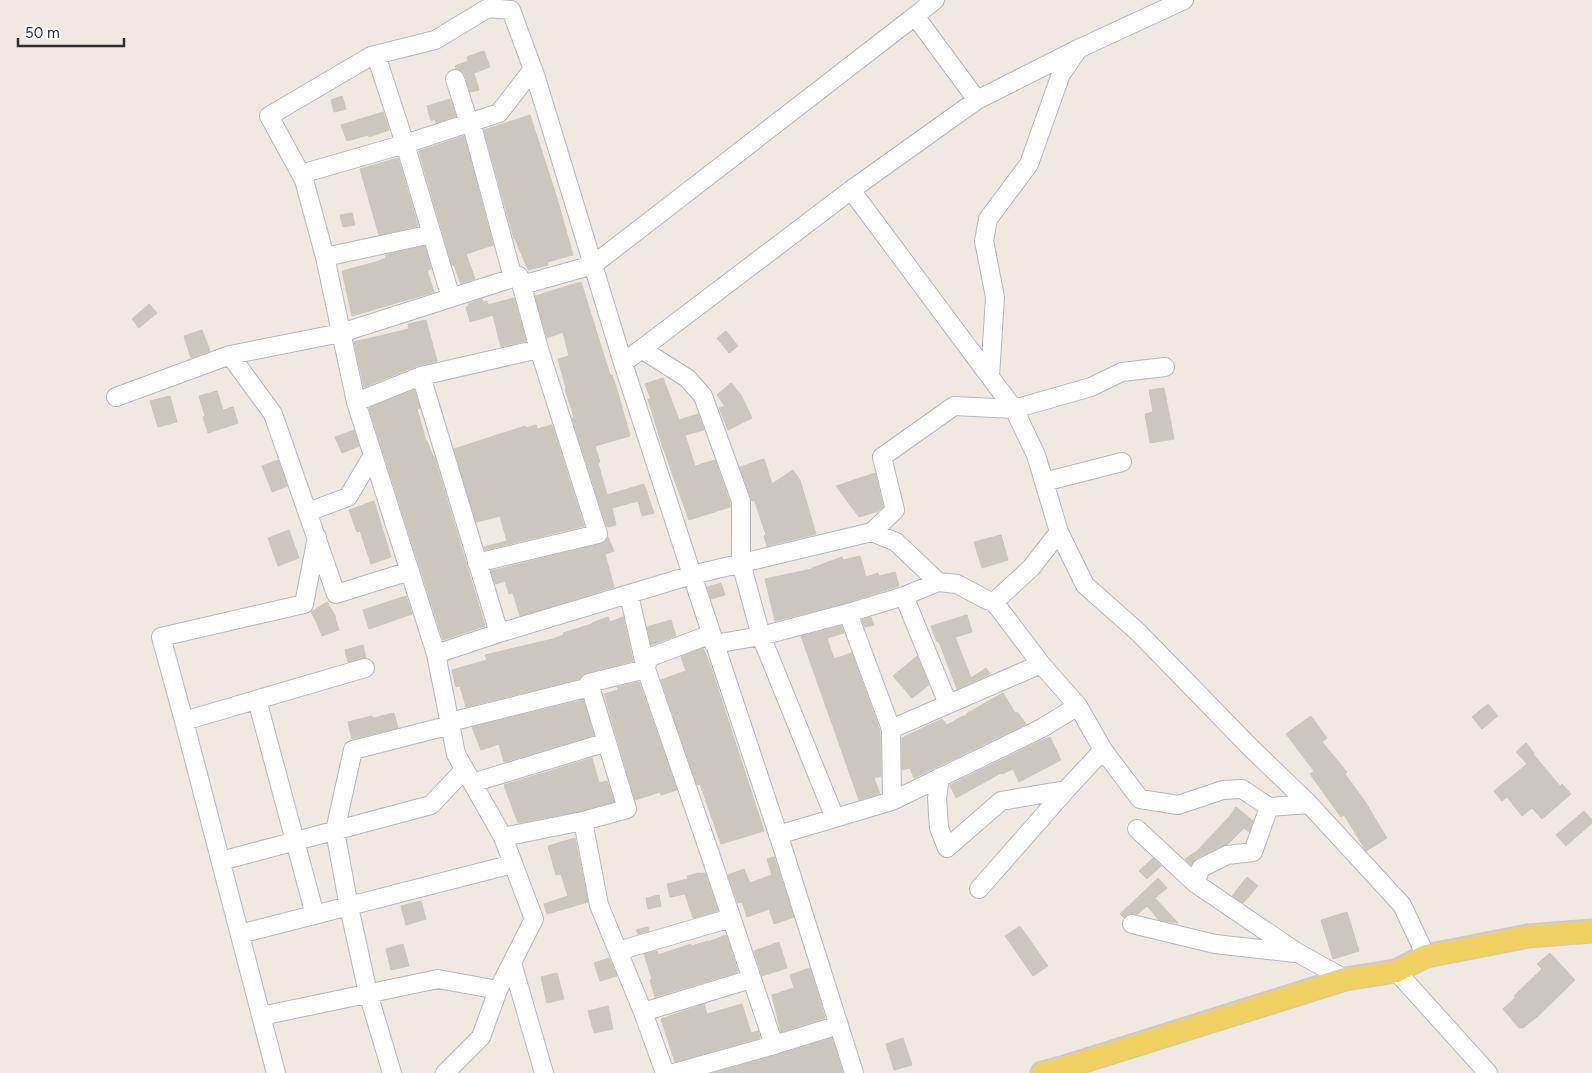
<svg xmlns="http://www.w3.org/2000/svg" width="1592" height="1073" viewBox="0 0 1592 1073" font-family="Figtree,sans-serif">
<rect width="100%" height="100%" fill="#efe9e1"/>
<path fill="#cbc7bf" stroke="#cbc5ba" d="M484,51L490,67L474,73L479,90L470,92L465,75L462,71L456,69L455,66L468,61L467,57Z
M342,96L346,109L334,112L331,100Z
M450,99L456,116L436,123L435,119L431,121L427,106Z
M383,112L389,130L369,137L368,135L347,141L341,125Z
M530,115L556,195L573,255L547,262L548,265L528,270L515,239H514L484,130Z
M464,136L493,245L466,254L475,279L461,284L454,265H452L419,152V151Z
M398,158L418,226L379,235L360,169Z
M352,213L355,225L343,227L340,215Z
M425,246L431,269L427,270L434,292L352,316L342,271L376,262L386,258L385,255Z
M581,282L610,375H612L618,393L630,436L595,446L600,462L598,463L607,495L644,484L654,513L642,516L638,501L612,508L616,525L607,527L572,418L574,417L565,389L566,388L558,359L569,356L563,332L547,338L535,296Z
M514,298L526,341L501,347L493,315L470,322L466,307L469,306L468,304L482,299L483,302L487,301L488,305Z
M149,304L157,313L139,328L132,319Z
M426,320L437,361L417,366L364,387L354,342L409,329L408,324Z
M202,330L210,351L191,358L184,336Z
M726,331L738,346L729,353L717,338Z
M663,378L679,420L698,414L704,430L685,435L695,466L715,460L730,503V507L689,520L661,442L648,399H651L645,384Z
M731,383L741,395L752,418L728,430L719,408L725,406L717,395Z
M1164,388L1174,439L1150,443L1145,414L1153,412L1149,390Z
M414,390L420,408L417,409L426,441H427L433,456H434L485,626L443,640L369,408Z
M217,391L223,410L233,407L238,423L208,433L203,417L205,416L199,396Z
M170,396L177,422L158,427L150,401Z
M536,425L537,429L552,425L584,526L485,550L484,547L507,541L500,516L476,522L454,449L525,426V428Z
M354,430L359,446L342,453L335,437Z
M764,459L772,484L793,470L800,480L816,534L767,546L764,536L766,535L755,502L754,500L752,501L740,467Z
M278,460L287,486L272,492L262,466Z
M875,473L883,507L878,511L859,517L836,486Z
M374,501L391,557L371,564L360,531L357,532L349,510Z
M289,530L299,558L278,566L268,538Z
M1001,535L1008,560L982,568L974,542Z
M608,537L614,551L605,554L614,587L520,616L513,593L509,594L505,581L495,584L491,571L600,544L605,542Z
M860,556L866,577L878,573L879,576L895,572L899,586L845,603L775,621L765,579L812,569V568L842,557L843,560Z
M721,583L725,595L711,599L707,587Z
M406,596L412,614L369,629L363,610Z
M327,602L336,617L335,618L339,630L322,636L316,621L311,612Z
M967,615L972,632L955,637L971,678L986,668L990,674L957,689L939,642H937L931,626Z
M608,617L610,622L623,617L633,661L586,673L582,675L580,679L466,707L460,686L456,687L452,670L487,660L485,655L553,639L564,635L563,633L592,624V623Z
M871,617L874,625L865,627L862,620Z
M671,620L676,636L651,645L647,627Z
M841,626L844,633L827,638L834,659L852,653L880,731L881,776L874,778L880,794L859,800L801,636Z
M363,645L366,658L348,662L345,650Z
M703,648L710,664L764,831L721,844L700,784L697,785L661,680L686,671L681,657Z
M917,656L929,685L912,698L893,676Z
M639,682L677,790L661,795L660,792L635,800L604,694L618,690L617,687Z
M1003,693L1015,713L1017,712L1026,724L914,778L910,768L902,770V738L942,719L947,725L963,716H967L966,714Z
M583,700L594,735L504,762L499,744L481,750L472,727Z
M1488,704L1498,716L1482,729L1472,717Z
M394,713L398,728L352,739L348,722L372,716L373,718Z
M1311,716L1327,738L1322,742L1347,772L1345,774L1364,800L1387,838L1366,851L1344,815L1341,817L1310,774L1314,771L1286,734Z
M1050,737L1061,760L1019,782L1013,769L1002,774L1001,773L956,798L950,785L1038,742Z
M1526,743L1534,753L1533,754L1560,786L1562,784L1571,794L1542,819L1532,808L1522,816L1507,797L1502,801L1494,791L1527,764L1516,752Z
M592,758L599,783L607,781L614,802L581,811L518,823L504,785Z
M1236,807L1253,821L1249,832L1244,828L1228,844L1196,858L1191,865L1185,859L1197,851L1230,816Z
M1584,811L1592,820V823L1566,846L1556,835Z
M575,838L588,902L547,914L544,904L568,896L561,874L556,875L548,846Z
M774,857L794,917L774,924L769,909L747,917L742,902L738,903L728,875L744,869L750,883L772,875L767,859Z
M1153,858L1161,866L1147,879L1139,871Z
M699,873V874L705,873L718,911L693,918L685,894L670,897L667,884L688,879L687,876Z
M1247,877L1258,886L1243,903L1232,896Z
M1158,878L1167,888L1155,898L1178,923L1159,920L1147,906L1138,914H1129L1124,918L1120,914Z
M659,895L661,906L648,909L646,898Z
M421,901L426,919L406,925L401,906Z
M1347,912L1359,951L1333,959L1321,920Z
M1020,926L1048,966L1033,976L1005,936Z
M648,927L649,931L638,934L636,930Z
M726,935L738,972L655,997L650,980L652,979L644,954L657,951L658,955L691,944V946L708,941V942Z
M779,942L787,968L762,976L754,951Z
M403,944L409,966L391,970L386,949Z
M1550,953L1575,980L1537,1017L1523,1028H1519L1503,1009L1516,997L1514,996L1542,969L1537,964Z
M609,958L617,976L600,981L594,963Z
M810,968L825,1018L781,1032L772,995L794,988L790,975Z
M557,973L564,999L547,1003L541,977Z
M704,1004L707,1014L742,1004L751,1033L758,1031L760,1038L675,1062L661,1019Z
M608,1006L613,1029L594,1033L588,1011Z
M832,1038L843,1073H713L777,1055Z
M903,1038L912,1065L894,1070L886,1044Z"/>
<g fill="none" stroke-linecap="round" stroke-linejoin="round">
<defs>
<path id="minor" d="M935,0L915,16L977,100
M376,55L405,144L499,113L533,69
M455,79L469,123L471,122L513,278
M301,174L405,144L451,298
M851,190L1014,409L1036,455L1059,532L1085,585L1138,632L1250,747L1309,804L1402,905L1426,956
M325,257L432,234
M522,285L593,265L915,16
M641,349L687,378L703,396L741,501V563L761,636L848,613L891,729
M230,355L273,414L336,594L410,571
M623,363L692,575L872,532
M421,376L539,349L598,534L477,563
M990,377L995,297L984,241L988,219L1029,164L1061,74L1077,51
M116,397L230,355L341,333L519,276L539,349
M356,402L436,654
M1044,482L1122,462
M308,512L348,497L373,455
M1059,532L1031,568L994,602L987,600L957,584L938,582L896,542L872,532L895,510L882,457L954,406L1014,409L1091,387L1122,372L1165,367
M629,595L646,669L710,854L774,1045L839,1025
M904,596L948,704
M994,602L1041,664L1078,706L1103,750L1140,799L1178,805L1223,790L1242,789L1269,807
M848,613L904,596L938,582
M499,633L692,575L782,846L854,1073
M714,644L761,636L835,818
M257,700L315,915
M184,721L365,668
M940,777L937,798L939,828L947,848L1001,801L1066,790
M472,783L607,742
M892,801L891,729L1041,664
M583,821L627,809L589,683
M1137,829L1195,883L1298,953L1345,979
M778,835L892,801L1042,728L1078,706
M503,837L583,821L599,905L643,1012L665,1073
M221,861L431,805L464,770
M1195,883L1201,868L1227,855L1253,852L1269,807L1309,804
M979,889L1066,790L1103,750
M1132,924L1215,944L1295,953
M240,934L513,864
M618,951L731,918
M512,963L544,1073
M1396,971L1488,1073
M643,1012L751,979
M261,1016L438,979L498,990
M276,1073L184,721L161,637L304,604L317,537
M392,1073L368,993L349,907L335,831L353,750L447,726L449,718L450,722L590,687L589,683L646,669L648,658L711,634
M445,1073L481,1037L498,990L534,919L503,837L456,754L436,654L499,633L421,376L356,402L325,257L304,180L269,116L371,56L435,40L488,8L511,10L535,75L623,363L851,190L977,100L1078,49L1184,0
M674,1073L774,1045"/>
<path id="major" d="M1042,1073L1065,1067L1345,979L1396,971L1426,956L1528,936L1592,931"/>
</defs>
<use href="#minor" stroke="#b4b7c1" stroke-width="20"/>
<use href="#major" stroke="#c9c9c9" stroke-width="25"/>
<use href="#minor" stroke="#fff" stroke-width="18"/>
<use href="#major" stroke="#f2d163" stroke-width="22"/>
</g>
<path d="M18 38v8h106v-8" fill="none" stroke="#2e2e2e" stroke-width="2.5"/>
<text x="25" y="38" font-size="15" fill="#2e2e2e" stroke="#ffffff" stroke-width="4" paint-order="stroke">50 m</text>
</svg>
